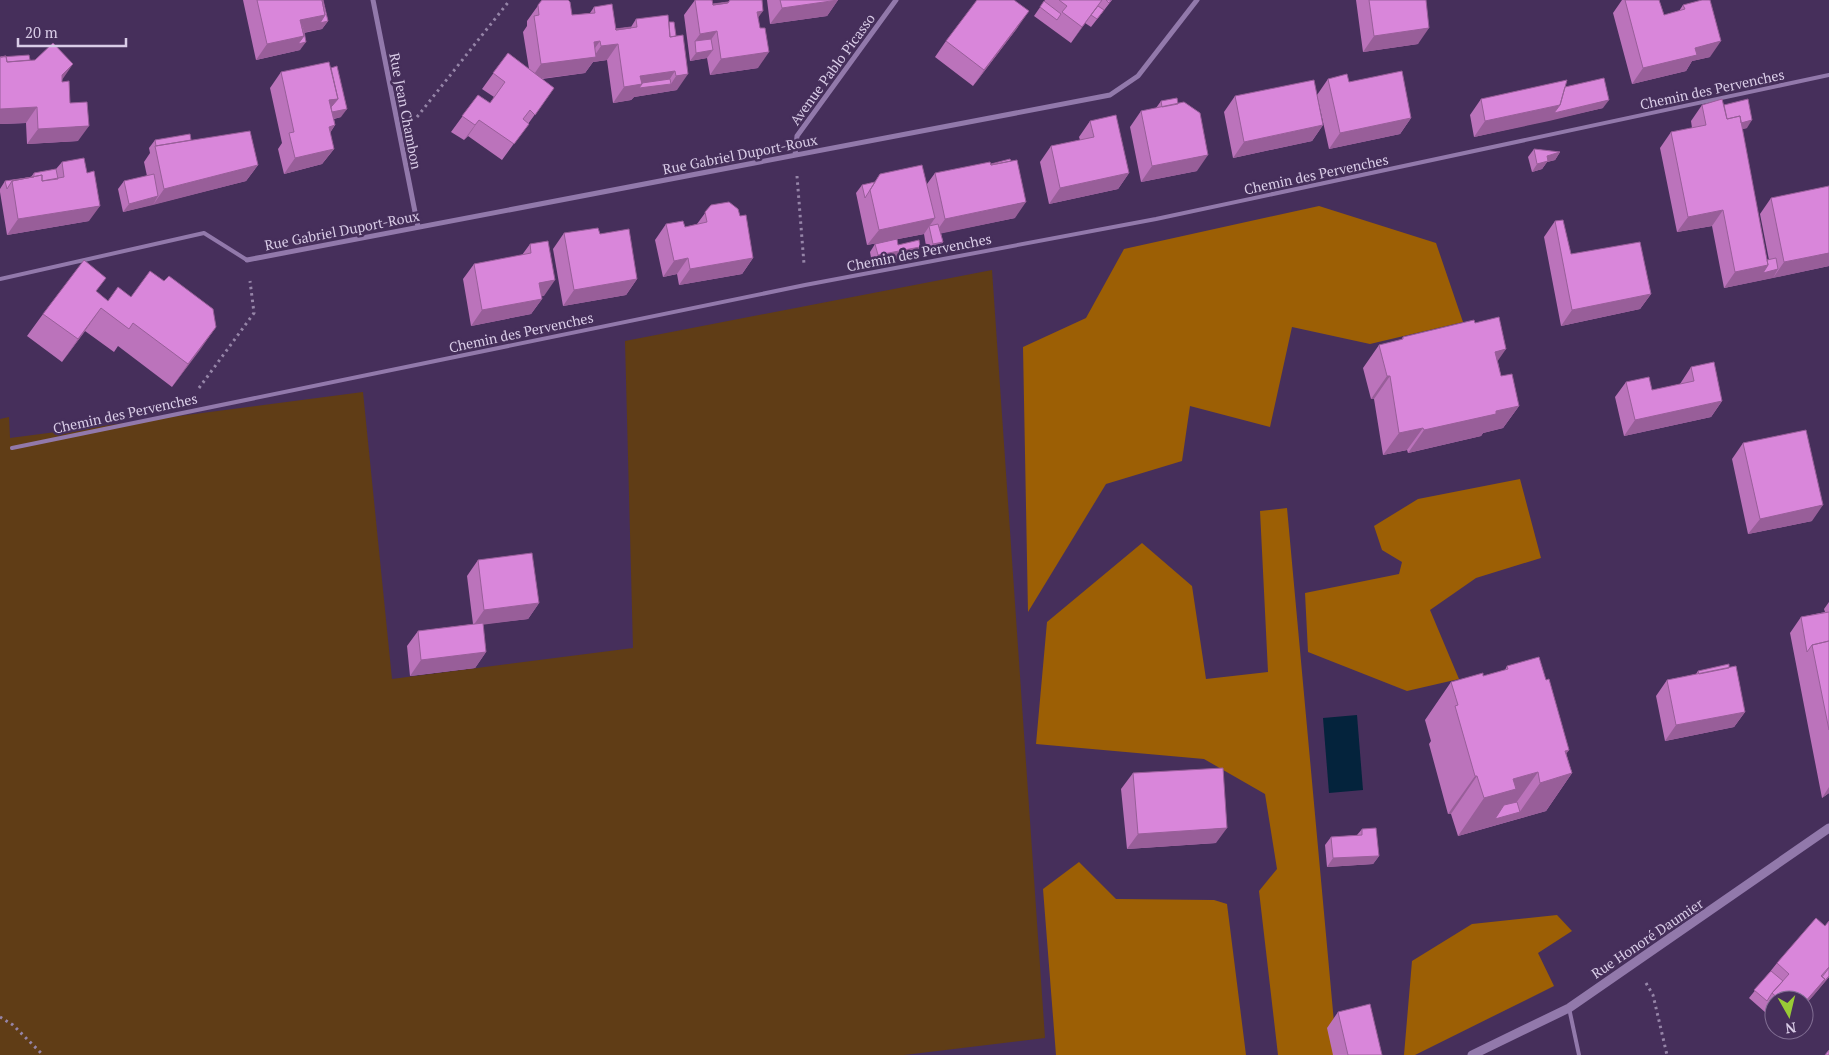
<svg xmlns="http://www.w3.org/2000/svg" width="1829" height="1055" viewBox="0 0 1829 1055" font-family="'PT Serif',serif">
<rect width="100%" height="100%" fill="#462f5b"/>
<path fill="#603d16" d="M992,270L1045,1038L904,1055H0V419L9,417L10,438L363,392L392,679L633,648L625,341Z"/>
<path fill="#9c5f05" d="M1319,206L1436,243L1463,322L1370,344L1292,327L1270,427L1190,406L1182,461L1106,484L1028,612L1023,347L1086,318L1124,249Z
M1520,479L1541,558L1476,578L1430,610L1459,679L1407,691L1308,652L1305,593L1399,574L1402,562L1382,550L1374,526L1418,499Z
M1287,508L1337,1055H1278L1259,891L1277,869L1265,794L1204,759L1036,744L1047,622L1142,543L1192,586L1206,679L1268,672L1260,511Z
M1079,862L1116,899L1214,900L1227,904L1246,1055H1056L1043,889Z
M1557,915L1572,931L1538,953L1554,986L1415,1055H1404L1412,961L1472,924Z"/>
<path fill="#04233c" d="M1357,715L1363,790L1329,793L1323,718Z"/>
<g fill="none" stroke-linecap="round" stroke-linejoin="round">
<path stroke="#9685a8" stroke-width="3" stroke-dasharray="2.5 4" stroke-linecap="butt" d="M417,117L510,0
M797,176L804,264
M199,388L254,313L250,281
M1646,983L1653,995L1667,1055
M0,1017L13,1025L43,1055"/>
<path stroke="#9279ab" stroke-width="4" d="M0,279L204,233L247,260
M12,448L805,285L1156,219L1829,75
M1569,1008L1579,1055"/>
<path stroke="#9279ab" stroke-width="5" d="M373,0L418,227
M795,155L797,136L896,0
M247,260L1110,95L1138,76L1197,0"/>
<path stroke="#9279ab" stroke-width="9" d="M1472,1055L1569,1008L1829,828"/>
</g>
<path fill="#bb73bb" d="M243,0H323L328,21L322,29L304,33L300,50L256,60Z
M542,0L572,15L590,13L594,7L615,29L631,27L636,19L669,22H674L677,90L634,97L631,100L613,103L607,60L593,62L585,73L542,79L554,88L502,160L468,136L464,140L451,132L478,95L490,103L494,97L482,89L508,53L529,69L523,32L527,26V21Z
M695,0H712L713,4L728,2L730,0H762L758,18V68L710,75L707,58L690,61L684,15Z
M767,0H838L827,16L770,24Z
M1045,0H1112L1091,27L1085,23L1071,43L1034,16Z
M1356,0H1426L1418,44L1363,52Z
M1622,0H1659L1664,15L1679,11L1683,5L1710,57L1692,61L1686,71L1632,84L1613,13Z
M1018,27L973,86L935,57L946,41Z
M0,57L30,60L62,79V82L70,103L78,141L27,144L26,123L0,124Z
M281,72L341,117L334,119L335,125L330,133L334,149L322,164L284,174L278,149L282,143L270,88Z
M1328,79L1349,82L1411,118L1400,134L1329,149L1317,95Z
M1565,87L1603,108L1474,137L1470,115L1481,99Z
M1235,96L1323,125L1312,141L1233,158L1224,112Z
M1161,101L1178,104L1197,171L1141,182L1130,127L1141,111L1156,108Z
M1702,105H1724L1747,128L1742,129L1767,260H1769L1760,214L1771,198L1829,266L1724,288L1712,226L1677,232L1660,148L1671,132L1692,128L1691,121Z
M1090,121L1129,173L1118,189L1049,204L1040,162L1051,146L1080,140L1079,137Z
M155,140H191L258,165L246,181L123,212L118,189L124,181L147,176L144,162L150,153L149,148Z
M1534,149L1560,152L1555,160L1547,162L1542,169L1532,172L1528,157Z
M62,162L89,221L7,235L0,192V189L5,181L31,177L34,173L56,169Z
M935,173L1015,218L941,233L943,242L937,250L927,252L924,234L867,245L856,193L862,185L875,182L880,174L927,184Z
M711,205L740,216L753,258L742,274L679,285L677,274L663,277L655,240L666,224L685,227L697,224Z
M1555,221L1571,254L1651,294L1640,309L1561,326L1544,237Z
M564,233L600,234L637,279L626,295L563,306L553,249Z
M530,244L544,296H542V299L531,314L471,326L463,279L474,264L522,255Z
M875,244L898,245L915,255L872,263L870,252Z
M96,291L108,301L131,297L216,327L172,387L118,346L114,352L85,331L62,362L27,336L43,314Z
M1475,323L1498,362L1501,376L1519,406L1503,428L1483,433L1481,436L1408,453L1407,450L1383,455L1374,399H1371L1363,368L1379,345L1401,340L1403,337Z
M1691,367L1722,401L1711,417L1624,436L1615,397L1626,382L1652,390L1680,384Z
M1743,443L1812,521L1748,534L1732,459Z
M478,560L539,603L528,619L483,624L486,652L475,668L410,676L407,646L418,631L473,624L467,576Z
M1829,602V793L1822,798L1790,633L1801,617L1825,612L1824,609Z
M1507,666L1546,680L1569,750L1566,753L1572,773L1546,811L1458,836L1451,814H1448L1429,744L1431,741L1425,720L1451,682L1483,676L1505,670Z
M1729,668L1745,712L1734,727L1665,741L1656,696L1667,680L1696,674L1698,671Z
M1133,773L1216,843L1127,849L1121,789Z
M1362,829L1379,856L1373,864L1327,867L1325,845L1331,837L1357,835Z
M1829,921V977L1804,1006V1000H1774V1020L1749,998L1777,963L1825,926Z
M1338,1012L1382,1055H1333L1327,1028Z"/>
<path fill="#985e99" d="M838,0L827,16L770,24L782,8Z
M1102,0L1092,14L1071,43L1082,27Z
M763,11L752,26L757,12Z
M1029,11L1018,27L973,86L984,70Z
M325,15L328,21L322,29L296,34L300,20Z
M1429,28L1418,44L1363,52L1374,36Z
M717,31L706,47L695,41L700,34Z
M304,36L306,42L300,50L256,60L267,44Z
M600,41L590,55L593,58L601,46L618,44L607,60L593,62L585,73L530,80L541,64L594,42Z
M1721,41L1710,57L1692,61L1686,71L1632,84L1643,68L1695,48Z
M713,50L707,58L690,61L696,53Z
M769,52L758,68L710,75L721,59Z
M73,64L62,80V75Z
M675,71L666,85L671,84L676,76L688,74L677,90L634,97L631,100L613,103L624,87L640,76Z
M338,99L347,109L341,117L320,122L329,100Z
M1609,100L1603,108L1549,121L1554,113Z
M1560,105L1549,121L1474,137L1485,121Z
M37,107L26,123L0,124V109Z
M1411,118L1400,134L1329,149L1340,133Z
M479,120L468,136L464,140L475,125Z
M1752,120L1747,128L1716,135L1722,127Z
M335,125L324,141L329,127Z
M1323,125L1312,141L1233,158L1244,142Z
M89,126L78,141L27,144L38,129Z
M334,149L322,164L284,174L295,158Z
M1560,152L1555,160L1547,162L1542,169L1532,172L1537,164L1547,156Z
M1208,155L1197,171L1141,182L1152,166Z
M258,165L246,181L153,205L164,189Z
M1129,173L1118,189L1049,204L1060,188Z
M158,196L153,205L123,212L129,204Z
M1026,202L1015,218L934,235L945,219Z
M100,206L89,221L7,235L18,219Z
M1723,210L1712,226L1677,232L1688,217Z
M935,218L924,234L867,245L879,230Z
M943,242L937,250L927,252L933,244Z
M920,247L915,255L872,263L878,255Z
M1829,253V266L1773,278L1784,262Z
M688,258L677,274L663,277L674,261Z
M753,258L742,274L679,285L690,269Z
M1768,265L1778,269L1773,278L1724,288L1735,272Z
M637,279L626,295L563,306L574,290Z
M555,280L544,296L528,298L539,283Z
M1651,294L1640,309L1561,326L1572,310Z
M542,299L531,314L471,326L482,310Z
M101,308L85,331L62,362L78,339Z
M216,327L200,350L172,387L188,364Z
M1506,349L1490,372L1495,352Z
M1387,376H1390L1374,399H1371Z
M1722,401L1711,417L1624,436L1635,420Z
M1519,406L1503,428L1483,433L1481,436L1408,453L1424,430L1496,411Z
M1423,428L1407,450L1383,455L1399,433Z
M1823,505L1812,521L1748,534L1760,519Z
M539,603L528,619L473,626L484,610Z
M486,652L475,668L410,676L421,660Z
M1745,712L1734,727L1665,741L1676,725Z
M1569,750L1547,781L1572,773L1546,811L1514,820L1540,783L1565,751Z
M1538,772L1511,810L1520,812L1514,820L1458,836L1484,798L1513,779Z
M1475,776H1477L1451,814H1448Z
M1829,787V793L1822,798Z
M1227,828L1216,843L1127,849L1138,834Z
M1379,856L1373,864L1327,867L1333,858Z
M1829,976V977L1814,995L1819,987Z
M1825,979L1814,995L1804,1006V1003Z"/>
<path fill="#d986da" stroke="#985e99" d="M257,0H322L325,15L300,20L304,36L267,44Z
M322,0H323L328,21L320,23L325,15Z
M542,0H568L570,2L572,15L595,13L594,7L612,4L616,30L637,27L636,19L668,15L670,37L683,35L688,74L676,76L675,71L640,76L642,84L624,87L618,44L601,46L600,41L594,42L596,57L541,64L534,16L539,15L538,5Z
M695,0H712L713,5L728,3L730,0H762L763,11L757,12L760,28H765L769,52L721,59L717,31L700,34Z
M780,0H838L782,8Z
M977,0H1014L1029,11L984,70L946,41Z
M1059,0H1102L1082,27L1062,12L1067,6Z
M1106,0H1111L1109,3Z
M1369,0H1426L1429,28L1374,36Z
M1625,0H1659L1664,15L1685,9L1683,5L1702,0H1710L1721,41L1695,48L1697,55L1643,68Z
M1044,1L1061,14L1057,20L1040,7Z
M728,2L727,3L713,5V4Z
M1098,6L1104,10L1097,19L1091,15Z
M669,22H674L676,36L670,37Z
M303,26L306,42L298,44L304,36L302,27Z
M631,27V28L616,30L615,29Z
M711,39L713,50L696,53L695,41Z
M53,43L73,64L62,75V82L69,81L70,103L87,102L89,126L38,129L37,107L0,109V57L6,56L7,62L35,60Z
M508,53L554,88L535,115L530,110L523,119L529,124L514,144L479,120L475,125L462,116L478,95L490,103L505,82L493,73Z
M29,55L30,60L7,62L6,56L1,57Z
M329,62L338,99L329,100L335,125L329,127L334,149L295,158L289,133L294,132L281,72Z
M337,66L347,109L332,112L331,107L332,106L338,99L331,68Z
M1402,71L1411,118L1340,133L1328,79L1347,74L1349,82Z
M1604,78L1609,100L1554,113L1560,105L1565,87Z
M670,79L671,84L639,88L642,84V83Z
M1314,80L1323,125L1244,142L1235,96Z
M1567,80L1560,105L1485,121L1481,99Z
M1177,98L1178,104L1162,107L1161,101Z
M1722,99L1727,119L1740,116L1768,265L1735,272L1723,210L1688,217L1671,132L1706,125L1702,105Z
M1748,99L1752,120L1741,123L1740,116L1727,119L1724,105Z
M1184,102L1200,113L1208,155L1152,166L1141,111Z
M1116,115L1129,173L1060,188L1051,146L1094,137L1090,121Z
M250,131L258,165L164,189L155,146Z
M190,134L191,140L156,146L155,140Z
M1534,149L1560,152L1547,156L1548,161L1537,164Z
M84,158L87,173L94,171L100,206L18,219L12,181L42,175V181L64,177L62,162Z
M1010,159L1011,161L991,165V164Z
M1017,160L1026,202L945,219L935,173L990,162L991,165Z
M922,165L935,218L879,230L870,190L880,174Z
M56,169L58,179L42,181V175L12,181L7,189L5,181L34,177V173Z
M154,174L158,196L129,204L124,181Z
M875,182L865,198L862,185Z
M1829,186V253L1784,262L1771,198Z
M729,202L738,209L740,216L746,215L753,258L690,269L688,258L674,261L666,224L683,221L685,227L707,222L705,212L711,205Z
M1563,220L1571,254L1640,242L1651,294L1572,310L1555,221Z
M938,224L943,242L933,244L929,226Z
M598,228L600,234L629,229L637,279L574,290L564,233Z
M897,239L898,245L919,240L920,247L878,255L875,244Z
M548,241L555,280L539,283L542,299L482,310L474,264L531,253L530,244Z
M1776,258L1778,269L1763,273L1768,265L1767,260Z
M84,260L106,278L96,291L108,301L118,287L131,297L150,271L164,281L169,276L213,309L216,327L188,364L133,323L129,329L101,308L78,339L43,314Z
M1499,317L1506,349L1495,352L1501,376L1512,374L1519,406L1496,411V414L1424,430L1423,428L1399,433L1390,376H1387L1379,345L1403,339V337L1474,320L1475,323Z
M1714,362L1722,401L1635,420L1626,382L1649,377L1652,390L1694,381L1691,367Z
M1806,430L1823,505L1760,519L1743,443Z
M532,553L539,603L484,610L478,560Z
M1829,612V641L1812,645L1807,652L1801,617Z
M483,623L486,652L421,660L418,631Z
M1829,641V730L1812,645Z
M1539,657L1546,680L1549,679L1569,750L1565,751L1572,773L1540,783L1538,772L1513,779L1516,789L1484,798L1477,776H1475L1455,706L1458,705L1451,682L1483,673V676L1508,669L1507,666Z
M1729,664V668L1699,674L1698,671Z
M1736,666L1745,712L1676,725L1667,680Z
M1223,768L1227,828L1138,834L1133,773Z
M1517,802L1520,812L1495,819L1504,805Z
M1376,828L1379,856L1333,858L1331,837L1362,835V829Z
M1816,918L1825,926L1829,921V967L1821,976L1825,979L1804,1003V1000H1780L1772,993L1789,974L1777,963Z
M1829,968V976L1819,987L1825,979L1822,977Z
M1771,971L1783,981L1772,993L1767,1001L1754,990Z
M1370,1004L1382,1055H1348L1338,1012Z
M1829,1050V1055H1825Z"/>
<g text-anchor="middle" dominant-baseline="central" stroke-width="5" stroke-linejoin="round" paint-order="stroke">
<g font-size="14" fill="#d9cce7" stroke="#462f5b">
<text transform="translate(832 69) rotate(-54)">Avenue Pablo Picasso</text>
<text transform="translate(1712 89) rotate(-12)">Chemin des Pervenches</text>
<text transform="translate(406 111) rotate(79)">Rue Jean Chambon</text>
<text transform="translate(740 154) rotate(-11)">Rue Gabriel Duport-Roux</text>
<text transform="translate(1316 174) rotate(-12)">Chemin des Pervenches</text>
<text transform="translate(342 230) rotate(-11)">Rue Gabriel Duport-Roux</text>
<text transform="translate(919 252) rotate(-11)">Chemin des Pervenches</text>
<text transform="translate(521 332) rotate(-12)">Chemin des Pervenches</text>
<text transform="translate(125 413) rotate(-12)">Chemin des Pervenches</text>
<text transform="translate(1647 938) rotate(-34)">Rue Honoré Daumier</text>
</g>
</g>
<g transform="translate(1789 1015) rotate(172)"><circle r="24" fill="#462f5b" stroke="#816e93"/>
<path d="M0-4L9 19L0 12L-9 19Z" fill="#99cb36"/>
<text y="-8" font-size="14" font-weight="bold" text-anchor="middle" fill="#d9cce7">N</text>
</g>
<path d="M18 38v8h108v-8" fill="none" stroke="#d9cce7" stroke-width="2.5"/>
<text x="25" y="38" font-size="15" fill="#d9cce7" stroke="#462f5b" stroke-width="4" paint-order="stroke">20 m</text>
</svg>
